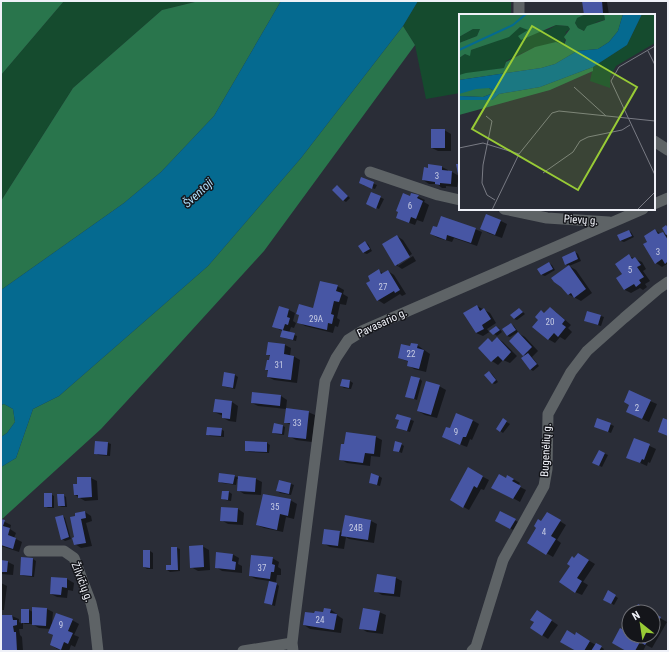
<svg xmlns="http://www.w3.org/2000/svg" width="669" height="652" viewBox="0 0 669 652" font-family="'Roboto Condensed',sans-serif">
<rect width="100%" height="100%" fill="#2a2d37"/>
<path fill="#154b2e" d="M64,1H199L162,10L73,88L1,201V75Z
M418,1H511V15H460V93L426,99L415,45L403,26Z"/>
<path fill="#29754c" d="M1,1H64L1,75Z
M199,1H281L214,116L161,172L124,203L1,290V201L73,88L162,10Z
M403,26L415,45L264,251L161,364L101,429L1,520V467L16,458L33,409L59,396L208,266L301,158Z
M4,404L13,409L15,422L7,433L1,437V405Z"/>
<path fill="#056a90" d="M281,1H418L403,26L301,158L208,266L59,396L33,409L16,458L1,467V437L7,433L15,422L13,409L4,404L1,405V290L124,203L161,172L214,116Z"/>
<path fill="#0007" d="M583,1H606L607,2L609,15H585Z
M444,130L451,134V151H438L432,148Z
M442,167L448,170V172H452L459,176L457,187L446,186V188H442L437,184H429L423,180L429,169Z
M362,179L377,185L375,189L363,185Z
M337,186L340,188L350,198L346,202L343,200Z
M371,193L384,199L379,209L370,205Z
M412,194L425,200L424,202L429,205L423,222L417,220L415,225L404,221L397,218L410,197Z
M501,221L507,224L502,238L488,233L482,229Z
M666,226L668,227V264H667L662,267L656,263L648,242L655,230L661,234L663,233L667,235L663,228Z
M475,229L482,232L477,246L454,238L452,242L438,238L431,234Z
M629,231L631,232L634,237L624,242L621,241L619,236Z
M397,236L403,240L412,254L398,263V266L413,256L416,261L402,269L396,265Z
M365,242L368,244L372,251L367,254L364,253L360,246Z
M575,252L578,254L581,261L569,266L576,270L592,293L581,301L568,294L569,266L566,264Z
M629,256L642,262L646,269L643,271L650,281L645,284L647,287L643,290L640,288L631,293L625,290L617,278L623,274Z
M549,263L552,265L555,270L545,276L542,275L539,269Z
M379,271L384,274L388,271L394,275L406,294L402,296L400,294L384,304L378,300L372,281Z
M337,286L344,290L343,294L348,297L346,305L340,304L337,318L340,320L338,327L335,326L333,333L305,326L298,322L314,309Z
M477,306L490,313L496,323L487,329L489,332L496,327L499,328L502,332L497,336L491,331L483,336L476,333Z
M280,307L289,310L295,313L293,321L296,323L294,328L291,327L289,333L297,336L296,341L284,338L281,336L282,331L273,326Z
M550,308L556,312L571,325L568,328L572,332L565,340L560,337L555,343L548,339L540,320L541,311L545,314Z
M519,309L522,311L525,314L517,320L514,319Z
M588,312L604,317L601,326L585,321Z
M511,324L514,326L518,332L510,337L507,336Z
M518,333L525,337L538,351L532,357L539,366L533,371L530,369L526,356L524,355Z
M497,338L503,342L517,356L510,363L503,360L498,365L492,361L479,348L488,340L493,342Z
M285,345L291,348L290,356H293L300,360L297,383L274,380L268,377L269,371L266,370L270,361V356L267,354Z
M417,345L430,354L426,372L414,369L408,365L409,362L399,358L411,347Z
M489,372L492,374L498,382L495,384L492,383Z
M235,375L238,377L235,389L226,387L223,386Z
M420,379L422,381L417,400L406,396Z
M350,381L353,383L351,389L344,388L341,386Z
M439,386L446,390L437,418L425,415L418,411Z
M281,396L287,400L286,409L308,412L315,415L312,442L296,440L289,436L291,425L285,422L287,409L258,406L252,403Z
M650,401L657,404L649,422L627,412Z
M232,402L238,406L236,422L229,421L223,418V416L221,415L214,412Z
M398,415L414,421L410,432L400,429V420Z
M598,419L614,426L611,433L598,428Z
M472,420L479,424L472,440L470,439L467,447L449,440L443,437L451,430Z
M503,420L510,424L503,433L497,429Z
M283,426L285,427L284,435L276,434L273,433Z
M221,429L224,431V437L210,436L207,434Z
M376,437L382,440L380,457L371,456L370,466L347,463L340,459L345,446Z
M635,439L656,449L650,463L648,462L647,466L627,457Z
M96,442L108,443L111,444L110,456L98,455L96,453Z
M267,443L270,445L269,453L249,452L246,450Z
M401,444L404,446L402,453L394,450Z
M599,451L608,455L602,467L593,463Z
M468,469L489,480L484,490L481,489L469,510L451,500Z
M234,476L239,478L256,479L262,482L261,495L244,494L238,490L239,479H237L236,485L222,483L219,481Z
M379,476L382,478L380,486L370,483Z
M508,476L520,483L518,486L526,490L520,502L493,487L507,479Z
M91,478L97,481L98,500L85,501L75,495Z
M279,481L291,484L294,485L291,495L280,493L277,491Z
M223,492H229L232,494L231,501L225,500L222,498Z
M51,494L54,496V508H48L45,506Z
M63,495L66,497L67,507H62L59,506Z
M290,500L297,504L294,519L286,517L283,532L264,528L257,525Z
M238,509L244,513L243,525L228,524L221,520Z
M85,512L91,516L92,521L86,523L92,546L81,548L75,544L76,517Z
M500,512L518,522L513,530L496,520Z
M547,513L566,525L557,540L561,543L553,557L529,543Z
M63,516L65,518L71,539L65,541L62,539Z
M345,517L371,521L377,524L374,543L349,539L346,537L344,549L330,547L323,543L339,532L343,533Z
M1,520L11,525L10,529L16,533L14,538L22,542L19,552L1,546Z
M202,546L209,550L210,570L198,571L191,567Z
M177,548L180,549V571L170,572L167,570L172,566Z
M150,551L153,553V569H147L144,567Z
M232,554L239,558L238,564L242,566V573L222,571L216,567Z
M272,558L279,562L278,567L281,569V575H277L276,582L256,579L250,576Z
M585,558L595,564L583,582L588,585L582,595L575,592V560Z
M33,559L36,561L34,577L24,576L21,575Z
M1,561L8,562L14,565L13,575L1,574Z
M378,575L396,578L402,581L400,597L382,595L375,591Z
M52,578L67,579L74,583L73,591L68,590L67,598L57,597L51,594Z
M1,583L7,586L4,610H1Z
M277,584L279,586L275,606L268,604L265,602Z
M608,592L618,598L614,605L604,599Z
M47,609L53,612L52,623L56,614L72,620L79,624L74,635L79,637L75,647L71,645L69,651H64L57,649L51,645L54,636L49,633L51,629L39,628L32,624H25L23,623V629H19L20,635L22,637L23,651H1V616H12L19,619V622L22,624V610H29L33,612Z
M331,610L337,614V615L343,619L341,633L310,629L304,625Z
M379,612L386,615L383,634L367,632L360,628Z
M653,614L667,622L652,648L646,645L643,651H628L624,632L629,623V636H653Z
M543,615L558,625L548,639L542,635Z
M576,634L596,645V644L604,649L603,651H578Z"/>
<path fill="#4756a4" d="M582,1H602L603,13L584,15Z
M431,129H445V148H431Z
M428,164L442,166V170L452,171L451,184L440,183V185L435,184V182L422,180L424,167L428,168Z
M456,164H460V174H458Z
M361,177L374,182L372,189L359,183Z
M337,185L348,196L343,201L332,190Z
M371,192L381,196L376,209L366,204Z
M403,193L410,196L411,193L419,195L417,198L423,201L416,219L411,217L409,223L396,218L398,212L396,211Z
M486,214L501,220L495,235L480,229Z
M441,216L476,228L471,243L447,235L446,240L430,234L433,226L437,227Z
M666,225L668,228V234L666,235L662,228Z
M655,229L658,234L663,232L668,240V261L665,264L662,259L655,264L643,244L647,242L644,236Z
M629,230L632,236L620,241L617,235Z
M397,235L410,257L395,266L382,244Z
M365,241L370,249L363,253L358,246Z
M575,251L578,259L565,265L562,257Z
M629,254L632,259L635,257L641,265L637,267L644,277L639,280L641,283L636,287L634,284L624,290L616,278L622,274L615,264Z
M549,262L553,269L541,275L537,269Z
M569,265L586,289L574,298L571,293L568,295L561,287L554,282L551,278Z
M379,269L381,274L388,270L400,290L395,293L394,291L377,301L366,283L370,281L368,276Z
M320,281L338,285L336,291L342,293L339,302L334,301L331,314L334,315L332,324L328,323L327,330L297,323L299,315L296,314L299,304L313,308Z
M477,305L480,311L484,308L491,319L482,325L484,329L476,333L463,313Z
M279,306L289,309L287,317L290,318L288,325L285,324L283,330L272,327Z
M550,307L565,320L562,324L566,327L558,337L554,333L548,340L532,327L538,320L535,317L541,310L544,313Z
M519,308L523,312L514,319L510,315Z
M587,311L601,315L598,325L584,321Z
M511,323L516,330L507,336L502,329Z
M496,326L500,330L493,335L489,331Z
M282,330L295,333L293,340L280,337Z
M518,332L532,347L523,356L509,341Z
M497,337L511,352L503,361L498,356L491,362L478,348L488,338L492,342Z
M268,342L285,344L284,354L294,356L291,380L267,377L268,370H265L267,360H269L270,355H266Z
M411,343L418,344L417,348L424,350L419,369L407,366L408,361L398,358L401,344L410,346Z
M528,353L537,364L530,370L521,358Z
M489,371L496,380L492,384L484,375Z
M224,372L235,374L233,388L222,386Z
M411,376L420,378L414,399L405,397Z
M342,379L350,380L349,388L340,386Z
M426,381L440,385L431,415L417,411Z
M629,390L651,400L642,419L626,412L629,405L624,402Z
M252,392L281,395L280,406L251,403Z
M215,399L232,401L230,419L222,418V413L213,412Z
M286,408L309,411L306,439L288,437L290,423H284Z
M456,413L473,420L466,437H463L460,445L442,437L446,427L450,428Z
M397,414L411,418L407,431L396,428L399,420L395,419Z
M503,418L507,421L500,432L496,429Z
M597,418L611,423L608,432L594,427Z
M663,418L668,420V436L658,432Z
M274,423L283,425L282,434L272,433Z
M207,427L222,428L221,436L206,435Z
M346,432L376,436L374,454L365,453L363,463L339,460L341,444H344Z
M634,438L650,444L644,460L642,459L640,463L626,458Z
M95,441L108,442L107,455L94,454Z
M245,441L267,442V452L245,451Z
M395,441L402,443L399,452L393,451Z
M599,450L605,453L599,466L592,463Z
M468,467L483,476L477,488L474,486L463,508L450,500Z
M219,473L235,475L233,484L218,482Z
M371,473L379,476L377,485L369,483Z
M499,474L506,478L507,475L514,479L512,481L521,486L513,499L491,488Z
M238,476L256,478L255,492L237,491Z
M77,477H91L92,497L78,498V495H74L73,484H77Z
M279,480L291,483L289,494L276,491Z
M222,491H229L228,500L221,499Z
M44,493H52V507H44Z
M57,494H64L65,506H58Z
M263,494L291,499L288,516L280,514L277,530L256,525Z
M221,507L238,508L237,522L220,521Z
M85,511L86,518L81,519L86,543L74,545L72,538L74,537L70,517L75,516V513Z
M500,511L516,519L510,529L495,521Z
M547,512L561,520L551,536L556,539L546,555L527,543L536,528L534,526L538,519L541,521Z
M63,515L69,537L61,540L55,517Z
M345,515L371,520L368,540L341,536Z
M1,519L5,520L3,526L10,528L8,535L16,538L13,549L1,545Z
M324,529L340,531L338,546L322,544Z
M203,545L204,567L190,568L189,546Z
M171,547H177L178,570H166V565H171Z
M143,550H150V568L143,567Z
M216,552L233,554L232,561L236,562L235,570L215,568Z
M578,553L589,560L577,578L582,581L575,593L559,582L570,566L567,564L572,556L574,558Z
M251,555L273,557L272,564L275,565L274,572H271L270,579L249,576Z
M21,557L33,558L32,576L20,575Z
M1,560L8,561L7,572H1Z
M377,574L396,577L394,594L374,592Z
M51,577L67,578V588L62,587L61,595L50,594Z
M269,581L277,583L272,605L264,603Z
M608,590L616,595L611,604L603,600Z
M638,604L652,612H634Z
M32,607L47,608L46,626L32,625Z
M324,608L331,609L330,613L337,614L334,630L303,625L305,612L314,613L315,611L323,612Z
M363,608L380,611L376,631L359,629Z
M21,609H29V623H21Z
M537,610L552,620L542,636L530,628L534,622L530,620Z
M56,613L73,619L68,631L73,633L68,644L64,642L61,650L50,645L53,635L48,633Z
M653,613L661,617L653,632Z
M1,615H12L13,620H17V625L13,626L14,632H16L17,651H1Z
M629,621V636H651L645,645L640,642L635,651H626L612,643L620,628L624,630Z
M567,630L575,635L576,632L590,641L584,651H576L560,642Z
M596,643L602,646L599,651H591Z"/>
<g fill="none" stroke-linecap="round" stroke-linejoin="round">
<path stroke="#5e6366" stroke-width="11" d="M519,1V15
M654,141L668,150
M370,172L438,195L460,200
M654,204L668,198
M504,209L547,218L609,222
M29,551H64L74,558L91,603L94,615L98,651
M243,651L292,643
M293,651L292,643L295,617L325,381L336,358L348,340L364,330L643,209
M472,651L476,647L503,560L544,486L547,469L548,414L571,372L587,351L624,318L658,289L668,282"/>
</g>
<g text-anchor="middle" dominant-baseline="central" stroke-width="3" stroke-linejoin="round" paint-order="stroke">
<g font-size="9" fill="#c5cae3">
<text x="437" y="176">3</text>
<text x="410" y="206">6</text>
<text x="658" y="252">3</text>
<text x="630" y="270">5</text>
<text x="383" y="287">27</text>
<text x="316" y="319">29A</text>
<text x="550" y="322">20</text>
<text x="411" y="354">22</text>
<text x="279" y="365">31</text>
<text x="637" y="408">2</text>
<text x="297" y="423">33</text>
<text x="456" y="432">9</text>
<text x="275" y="507">35</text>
<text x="356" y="528">24B</text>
<text x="544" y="532">4</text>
<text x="262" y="568">37</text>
<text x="320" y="620">24</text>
<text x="61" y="625">9</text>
</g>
<g font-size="11" fill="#eff1f8" stroke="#14151a">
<text transform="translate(581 220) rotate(4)">Pievų g.</text>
<text transform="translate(382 323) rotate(-25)">Pavasario g.</text>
<text transform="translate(546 450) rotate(-87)">Bugenėlių g.</text>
<text transform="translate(82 582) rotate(69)">Žilvičių g.</text>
</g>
<g font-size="12" font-style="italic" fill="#afdffa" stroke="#14151a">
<text transform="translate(198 193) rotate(-43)">Šventoji</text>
</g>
</g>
<g transform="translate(459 14)">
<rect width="196" height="196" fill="#2a2d37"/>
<path d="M127,0H145L146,6L138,8L125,17L119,14L116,9L117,4ZM183,0H196V29L157,52L151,63V74L131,67L134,53L168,31ZM97,11L109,12L111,15L107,18L105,31L76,33L47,47L45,54L0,61V44L12,36L40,26L61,13L89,16ZM14,15H21L18,22L0,29V23Z" fill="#154b2e"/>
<path d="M0,0H127L118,4L116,9L119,14L125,17L128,12L146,6L145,0H164L159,17L150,28L139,35L118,37L96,50L82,54L0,66V61L7,59L45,54L47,48L76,33L97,28L105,31L107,26L105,23L111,15L109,12L97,11L62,26L59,22L69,16L61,13L50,23L12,36L11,42L6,40L0,44V29L18,22L21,15H14L0,23ZM134,53V57L91,76L0,101V86H33L40,80L81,73ZM17,74H30L37,78L24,83L0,82L1,78Z" fill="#29754c"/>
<path d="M164,0H183L168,31L134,53L81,73L40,80L33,86H0V82L24,83L37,78L30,74L17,75L0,80V66L82,54L96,50L118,37L139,35L150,28L159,17Z" fill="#056a90"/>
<path fill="none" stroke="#056a90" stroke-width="2" d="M0,36L54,11L67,0"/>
<path fill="none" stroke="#797b84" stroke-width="1" d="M196,32L160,53L152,67L196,161M189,37L196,51M115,73L147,102M27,102L33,107L24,151L23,169L28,181L36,186M0,134L24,129L60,140M84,159L114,138L121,127L129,123L163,116L171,111M33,196L60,140L93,99L100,97L196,107M178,196L196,178"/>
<path fill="#98cb36" fill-opacity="0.15" stroke="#98cb36" stroke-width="2" d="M73,12L178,73L119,176L13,115Z"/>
<rect width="196" height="196" fill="none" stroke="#eff1f8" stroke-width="2"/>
</g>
<rect width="669" height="652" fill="none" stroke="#eff1f8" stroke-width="4"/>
<g transform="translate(641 624) rotate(330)"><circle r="19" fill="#14151a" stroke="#6c6d73"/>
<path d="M0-3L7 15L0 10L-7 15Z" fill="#98cb36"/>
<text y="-6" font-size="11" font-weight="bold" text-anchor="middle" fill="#eff1f8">N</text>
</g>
</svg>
